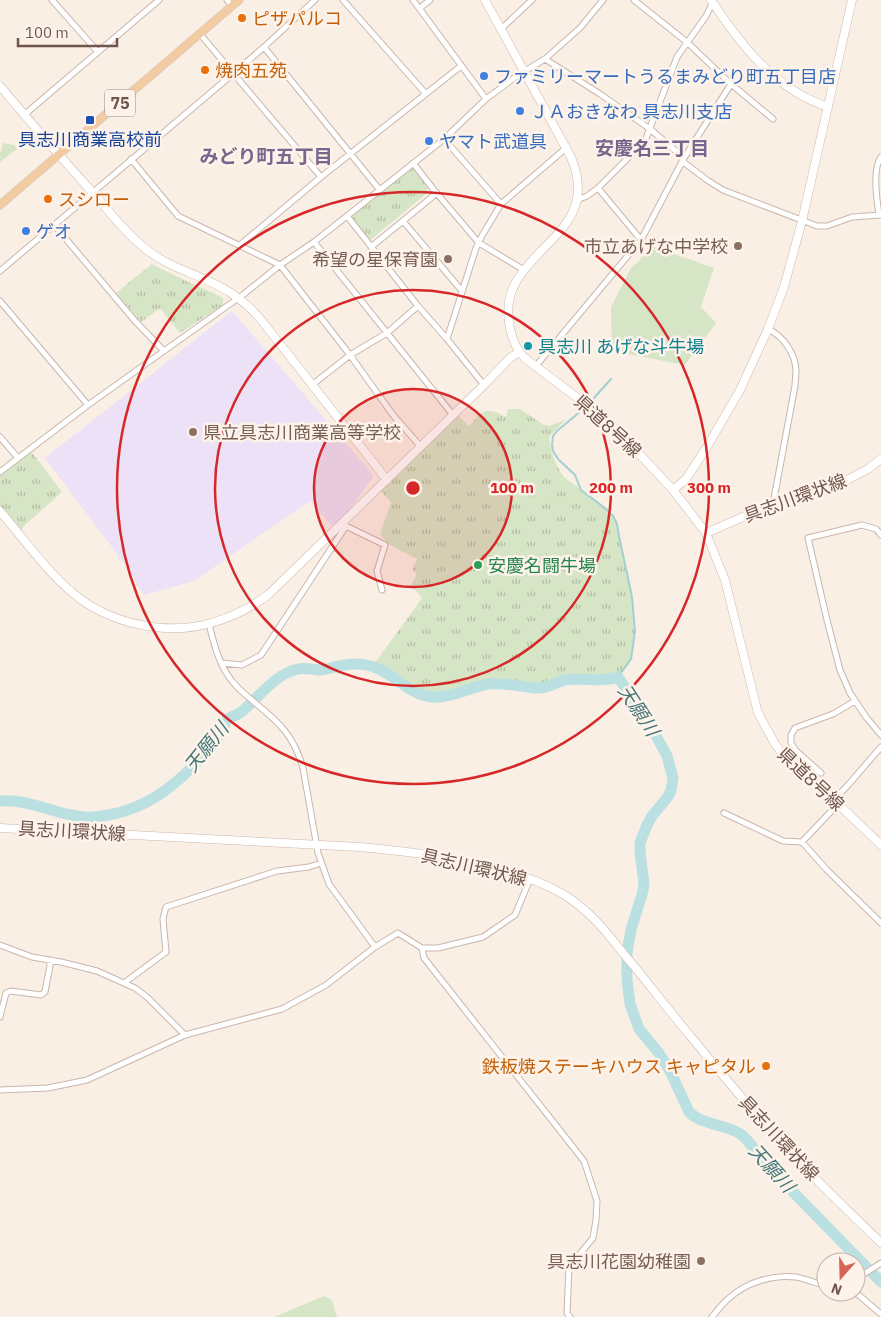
<svg xmlns="http://www.w3.org/2000/svg" width="881" height="1317" viewBox="0 0 881 1317" font-family="'IBM Plex Sans','Noto Sans JP',sans-serif">
<defs>
<pattern id="park-tufts" width="24" height="20" patternUnits="userSpaceOnUse" patternTransform="scale(1.25)"><rect width="24" height="20" fill="#d6e5c5"/><path d="M3 7l-1-3M5 7V3M7 7l1-3M15 17l-1-3M17 17v-4M19 17l1-3" fill="none" stroke="#b2bca2"/></pattern>
</defs>
<rect width="100%" height="100%" fill="#faefe5"/>
<path fill="#ece1f6" d="M232,311L374,476L335,529L310,501L194,581L144,595L121,559L45,458Z"/>
<path fill="#d6e5c5" d="M3,143L14,145L17,149L0,162V152L1,151Z
M654,247L714,268L701,307L716,323L685,365L612,351L611,307L631,268Z
M324,1296L332,1300L337,1317H274Z"/>
<path fill="url(#park-tufts)" d="M411,165L428,187L426,194L368,242L347,216Z
M152,264C175,277 200,286 223,298V305L180,333L160,308L141,322L116,293Z
M508,409H520L544,425L549,426L565,420L549,437C551,451 555,466 564,477L605,508L613,516L617,524L619,536L632,597L635,631L631,659L618,677L609,680L595,679L564,680L551,687L538,688L507,683L485,685L442,696L433,697L412,691L402,685L388,675L372,667L422,598L411,585L417,574L412,569L417,559L388,544L380,534L391,502L379,489L455,412L469,426C474,422 481,410 488,411C491,411 493,412 496,412L506,417Z
M31,451L62,492L23,527L20,535L0,511V472Z"/>
<g fill="none" stroke-linecap="round" stroke-linejoin="round">
<path stroke="#a3d0d2" stroke-width="2" d="M593,399L611,379
M582,410L557,431L553,436L552,445L553,451L558,459L575,475L581,490L605,508L613,516L617,524L619,536L632,597L635,631L631,659L618,677"/>
<path stroke="#bbe0e1" stroke-width="11" d="M0,801C29,798 57,816 86,817C94,818 102,816 109,815C148,808 176,785 202,757C208,750 214,743 219,736C223,731 225,724 227,719C232,717 237,715 241,712C260,697 273,675 298,669C305,667 313,670 320,670C326,670 333,667 339,666C352,663 366,663 379,669C398,678 411,695 432,697C448,699 471,687 488,684C505,682 520,687 536,688C549,689 555,682 565,680C583,677 601,683 618,677L653,730L667,756L673,778L671,791L667,798L652,816L647,825L640,843V853L644,883L643,891L631,930L627,953V980L630,1004L639,1029L659,1053L671,1073L689,1112C702,1125 723,1124 739,1133C749,1139 755,1151 762,1160L881,1282"/>
<defs>
<path id="street" d="M52,0L98,52
M227,0L232,6
M343,0L426,94
M413,0L486,99
M634,0L688,43L731,84L773,119
M420,8L430,0
M501,29L532,0
M200,34L321,177
M264,47L379,189
M545,59L600,94L650,129L684,158
M24,115L159,0
M444,139L501,204
M131,159L178,216L280,265L350,355L393,415L421,447
M682,161L707,180L723,190L817,226H827L852,217L881,215
M413,163L434,190L479,243L524,270
M598,188L641,240
M577,200L587,196L598,188L645,141L677,57L706,16L713,2
M879,215C877,200 872,170 881,157
M347,216L418,306L447,339L484,385
M403,221L462,291
M55,226L135,321L163,350
M314,242L453,415
M240,245L321,177L461,66
M371,247L437,193
M0,271L234,73L264,47L315,0
M0,301L88,405
M768,329C783,336 795,353 796,370C796,375 795,381 795,386L773,504
M447,339L476,248L483,234L501,204L566,148
M535,367L641,240L684,158L731,84
M312,385L350,355L387,333L418,306
M0,437L18,458
M0,472L88,405L244,294L280,265L314,242L347,216L444,139L486,99L518,75L545,59L580,28L603,0
M346,526L385,545L377,571L382,590
M881,535L876,529L862,525L808,538L827,620L840,670L850,693L866,717L881,735
M209,624C214,644 219,665 232,681C238,689 246,695 254,702C279,722 294,736 303,768L318,853L329,884L375,947
M221,663L242,665L261,655L346,526L343,522
M821,773L796,751L791,743V735L795,728L833,714L855,701
M834,800L849,784L881,747
M724,813L783,841L802,842L827,870L881,923
M802,842L838,804
M0,945L32,957L61,962L97,971L135,988L147,997L185,1035
M422,948L424,958L584,1161L597,1201L596,1220L593,1238L569,1267L567,1313L570,1317
M124,983L166,952L163,919L166,907L277,871L309,867L321,863
M0,1017L6,993L11,991L41,995L45,992L51,960
M0,1090L48,1088L87,1080L185,1035L282,1009L326,985L375,947L398,933L422,948H438L483,937L515,915L530,879
M856,1279L881,1263
M855,1292L881,1314
M712,1317C717,1311 722,1304 728,1299C745,1283 772,1274 796,1277C806,1279 816,1283 826,1286"/>
<path id="secondary" d="M485,0L566,148C569,153 572,159 574,165C593,224 539,241 516,282C509,294 507,308 509,322C511,337 515,349 526,359L592,409L616,429L673,490L706,533L725,580L758,713L775,744L788,761L798,772L834,800L881,845
M711,0C741,45 774,89 828,107
M0,86C30,122 61,157 92,192C110,212 126,234 147,250C174,271 204,275 231,293C243,301 253,310 262,321L387,480
M673,490L686,479L707,447L740,390L768,329L784,287L802,221L852,0
M0,511C23,538 47,572 74,594C110,624 167,636 211,623C233,617 252,607 269,594L484,385L510,358L519,352
M706,533L773,504L847,480L868,469L881,459
M0,828L360,847C423,853 506,862 561,893C587,908 605,930 623,953C647,981 668,1010 692,1038C724,1077 756,1115 790,1152C819,1184 851,1213 881,1243"/>
<path id="primary" d="M0,205L239,0"/>
</defs>
<use href="#street" stroke="#c9b6ac" stroke-width="7"/>
<use href="#secondary" stroke="#ceb7ad" stroke-width="9"/>
<use href="#primary" stroke="#d7cfcd" stroke-width="9"/>
<use href="#street" stroke="#fff" stroke-width="5"/>
<use href="#secondary" stroke="#fff" stroke-width="8"/>
<use href="#primary" stroke="#f2cba3" stroke-width="8"/>
</g>
<circle cx="413" cy="488" r="99" fill="#d62828" fill-opacity=".12"/>
<g fill="none" stroke="#d62828" stroke-width="2.5">
<circle cx="413" cy="488" r="99"/>
<circle cx="413" cy="488" r="198"/>
<circle cx="413" cy="488" r="296"/>
</g>
<g fill="#e8710a" stroke="#fdf3ea" stroke-width="2">
<circle cx="242" cy="18" r="5"/>
<circle cx="205" cy="70" r="5"/>
<circle cx="48" cy="199" r="5"/>
<circle cx="766" cy="1066" r="5"/>
</g>
<g fill="#3f7fe0" stroke="#fdf3ea" stroke-width="2">
<circle cx="484" cy="76" r="5"/>
<circle cx="520" cy="111" r="5"/>
<circle cx="429" cy="141" r="5"/>
<circle cx="26" cy="231" r="5"/>
</g>
<rect fill="#1a4fb4" stroke="#fdf3ea" stroke-width="2" x="85" y="115" width="10" height="10" rx="2.5"/>
<g fill="#8d6e63" stroke="#fdf3ea" stroke-width="2">
<circle cx="738" cy="246" r="5"/>
<circle cx="448" cy="259" r="5"/>
<circle cx="193" cy="432" r="5"/>
<circle cx="701" cy="1261" r="5"/>
</g>
<circle fill="#0f9aa8" stroke="#fdf3ea" stroke-width="2" cx="528" cy="346" r="5"/>
<circle fill="#2e9e5b" stroke="#fdf3ea" stroke-width="2" cx="478" cy="565" r="5"/>
<g text-anchor="middle" dominant-baseline="central" stroke-width="5" stroke-linejoin="round" paint-order="stroke">
<rect fill="#fdf3ea" stroke="#9a847c" stroke-width="1" x="105" y="89.5" width="30" height="27" rx="4"/>
<g font-size="16" font-weight="bold" fill="#6f554d">
<text x="120" y="103">75</text>
</g>
<g font-size="18" fill="#c56008" stroke="#fdf3ea" text-anchor="start">
<text x="252" y="18">ピザパルコ</text>
<text x="215" y="70">焼肉五苑</text>
<text x="58" y="199">スシロー</text>
<text x="756" y="1066" text-anchor="end">鉄板焼ステーキハウス キャピタル</text>
</g>
<g font-size="18" fill="#366cbe" stroke="#fdf3ea" text-anchor="start">
<text x="494" y="76">ファミリーマートうるまみどり町五丁目店</text>
<text x="530" y="111">ＪＡおきなわ 具志川支店</text>
<text x="439" y="141">ヤマト武道具</text>
<text x="36" y="231">ゲオ</text>
</g>
<g font-size="18" fill="#164399" stroke="#fdf3ea">
<text x="90" y="139">具志川商業高校前</text>
</g>
<g font-size="18" fill="#785e54" stroke="#fdf3ea" text-anchor="end">
<text x="728" y="246">市立あげな中学校</text>
<text x="438" y="259">希望の星保育園</text>
<text x="203" y="432" text-anchor="start">県立具志川商業高等学校</text>
<text x="691" y="1261">具志川花園幼稚園</text>
</g>
<g font-size="18" fill="#0d838f" stroke="#fdf3ea" text-anchor="start">
<text x="538" y="346">具志川 あげな斗牛場</text>
</g>
<g font-size="18" fill="#6f554d" stroke="#fdf3ea">
<text transform="translate(608 426) rotate(42)">県道8号線</text>
<text transform="translate(795 498) rotate(-20)">具志川環状線</text>
<text transform="translate(811 779) rotate(43)">県道8号線</text>
<text transform="translate(72 831) rotate(3)">具志川環状線</text>
<text transform="translate(474 867) rotate(13)">具志川環状線</text>
<text transform="translate(779 1138) rotate(47)">具志川環状線</text>
</g>
<g font-size="18" fill="#27864d" stroke="#fdf3ea" text-anchor="start">
<text x="488" y="565">安慶名闘牛場</text>
</g>
<g font-size="19" font-weight="bold" fill="#7a658c" stroke="#fdf3ea">
<text x="652" y="148">安慶名三丁目</text>
<text x="266" y="156">みどり町五丁目</text>
</g>
<g font-size="19" font-style="italic" fill="#46787a" stroke="#fdf3ea">
<text transform="translate(639 710) rotate(57)">天願川</text>
<text transform="translate(206 747) rotate(-51)">天願川</text>
<text transform="translate(772 1168) rotate(48)">天願川</text>
</g>
</g>
<circle cx="413" cy="488" r="8" fill="#d62828" stroke="#fdf3ea" stroke-width="2.5"/>
<g font-size="15" text-anchor="middle" font-weight="bold" fill="#d62828" stroke="#fdf3ea" stroke-width="5" stroke-linejoin="round" paint-order="stroke">
<text x="512" y="493">100 m</text>
<text x="611" y="493">200 m</text>
<text x="709" y="493">300 m</text>
</g>
<g transform="translate(841 1277) rotate(200)"><circle r="24" fill="#fdf3ea" stroke="#c4b4ab"/>
<path d="M0-4L9 19L0 12L-9 19Z" fill="#d76356"/>
<text y="-8" font-size="14" font-weight="bold" text-anchor="middle" fill="#6f554d">N</text>
</g>
<path d="M18 38v8h99v-8" fill="none" stroke="#6f554d" stroke-width="2.5"/>
<text x="25" y="38" font-size="15" fill="#6f554d" stroke="#fdf3ea" stroke-width="4" paint-order="stroke">100 m</text>
</svg>
